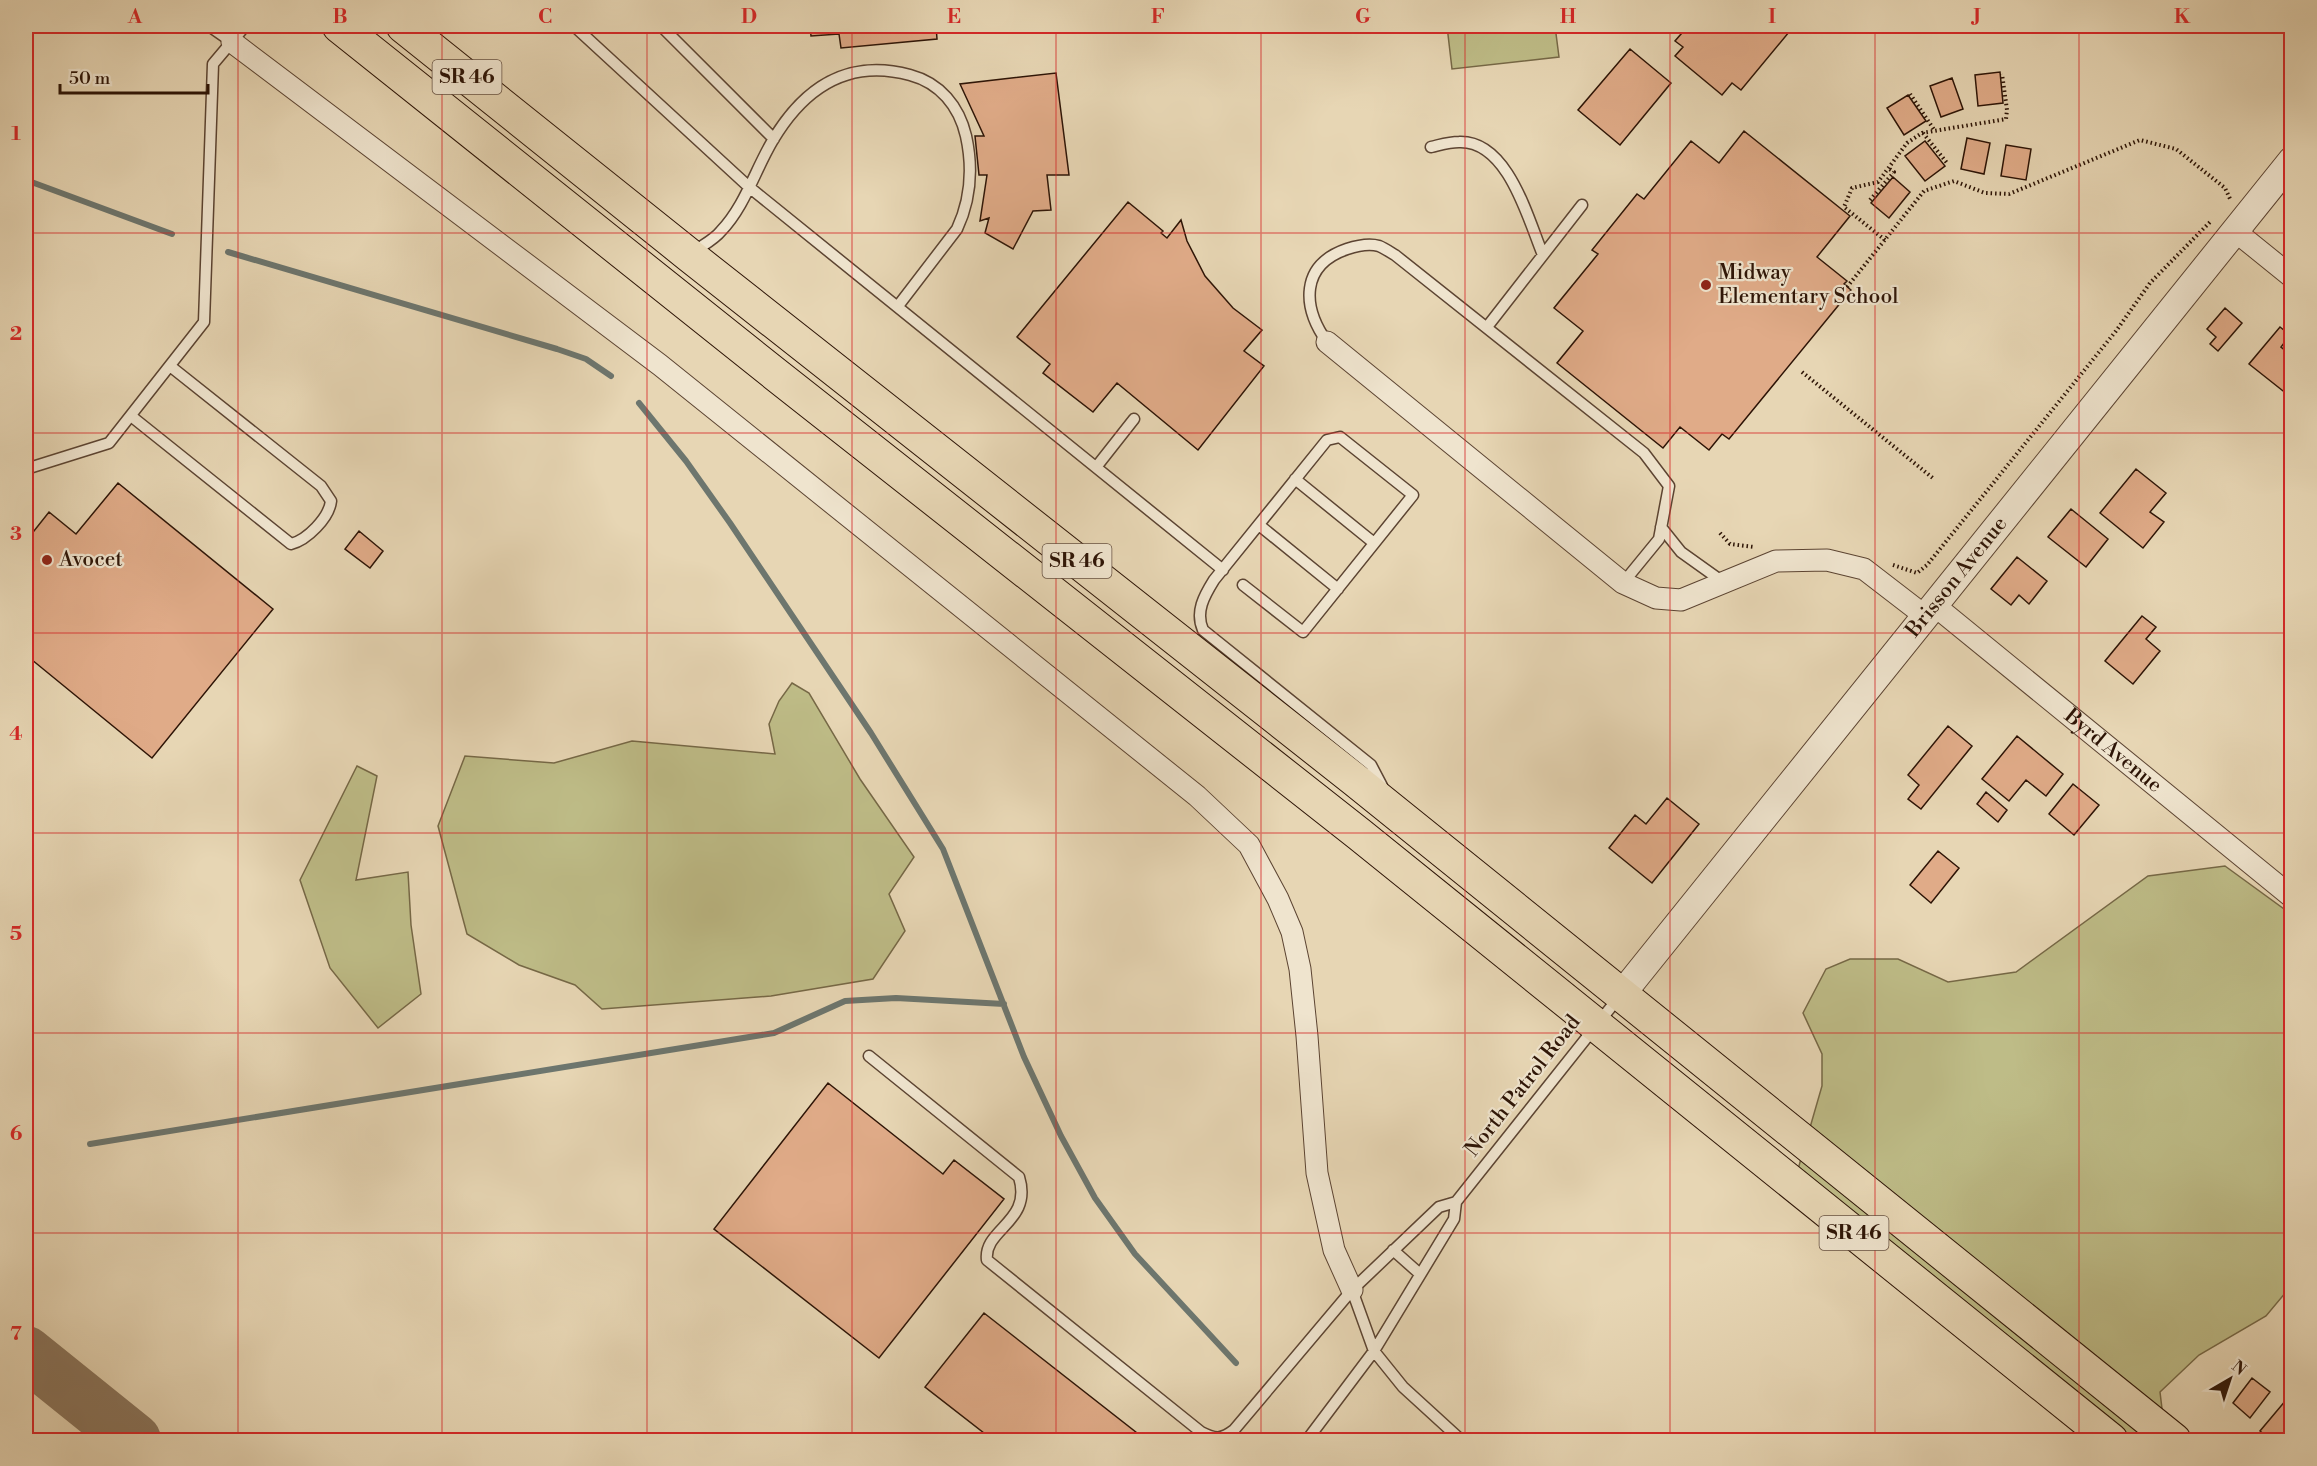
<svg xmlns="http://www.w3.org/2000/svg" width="2317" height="1466" viewBox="0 0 2317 1466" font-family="'Libre Bodoni',serif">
<rect width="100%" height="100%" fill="#e7d6b4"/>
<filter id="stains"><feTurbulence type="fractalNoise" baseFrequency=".00333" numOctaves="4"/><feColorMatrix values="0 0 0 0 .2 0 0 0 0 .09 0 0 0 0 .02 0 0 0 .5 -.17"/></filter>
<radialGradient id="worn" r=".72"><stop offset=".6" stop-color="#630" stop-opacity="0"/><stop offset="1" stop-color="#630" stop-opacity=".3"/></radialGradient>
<path fill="#bebc87" stroke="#766846" stroke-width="1.5" d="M1447,26H1555L1559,57L1452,69Z
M792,683L809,693L860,779L914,857L889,894L905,931L873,979L771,996L602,1009L575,985L519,965L467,934L438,826L465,756L554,763L632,741L775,754L769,724L779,701Z
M357,766L377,776L356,880L408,872L411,925L421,994L378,1028L330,968L300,880Z
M2225,866L2291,914V1286L2266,1316L2199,1355L2160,1392L2163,1417L1809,1131L1822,1086V1054L1803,1013L1826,969L1850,959H1898L1948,982L2016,972L2148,876Z
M1802,1155L2156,1440H2129L1797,1173Z"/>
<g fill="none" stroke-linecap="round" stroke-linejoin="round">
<path stroke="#6d766e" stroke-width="6" d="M26,180L172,234
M228,252L557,349L586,359L611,376
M639,403L686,461L730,523L871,733L943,849L1024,1057L1061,1136L1095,1198L1135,1254L1236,1363
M90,1144L774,1033L845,1001L896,998L1004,1004"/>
<path stroke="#8a755d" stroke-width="54" d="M26,1353L134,1440"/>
</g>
<path fill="#e0ab88" stroke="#2d1406" stroke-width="1.5" d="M810,26H936L937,39L841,48L839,34L811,36Z
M1688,26H1794L1741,90L1732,83L1722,95L1675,56L1683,47L1675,41Z
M1630,49L1671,83L1620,145L1578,110Z
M2000,72L2003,103L1978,106L1975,75Z
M1056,73L1069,175H1047L1051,210L1033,211L1013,249L985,233L989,218L980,221L987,175H979L975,136H984L960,84Z
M1952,78L1963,109L1941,117L1930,86Z
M1908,95L1926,121L1904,135L1887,108Z
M1744,131L1850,216L1817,257L1847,281L1844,284L1851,290L1729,439L1722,434L1709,450L1680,427L1663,448L1557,363L1583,331L1554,308L1598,254L1592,250L1637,194L1644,199L1691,141L1719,163Z
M1967,138L1990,143L1984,174L1961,169Z
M1925,141L1945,166L1925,181L1905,156Z
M2006,145L2031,149L2026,180L2001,176Z
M1893,177L1910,192L1889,218L1871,203Z
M1128,202L1163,231L1161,233L1167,238L1181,220L1187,241L1205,276L1233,308L1262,330L1244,351L1264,366L1198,450L1117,383L1093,412L1043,373L1050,364L1017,337Z
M2225,308L2242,323L2218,351L2210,344L2216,337L2207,329Z
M2280,327L2290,335L2281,347L2292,356V398L2249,364Z
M2136,469L2166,493L2150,512L2164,522L2143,548L2100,513Z
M118,483L273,609L152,758L26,655V541L49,512L76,534Z
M2071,509L2108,539L2086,567L2048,537Z
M359,531L383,551L370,568L345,549Z
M2017,557L2047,581L2029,604L2019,595L2011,605L1991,589Z
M2142,616L2156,627L2146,639L2160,651L2133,684L2105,661Z
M1948,726L1972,746L1921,809L1908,799L1919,785L1908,775Z
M2017,736L2063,774L2046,796L2026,780L2009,801L1982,779Z
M2073,784L2099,805L2074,835L2049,814Z
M1986,792L2007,810L1998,822L1977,804Z
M1667,798L1699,824L1652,883L1609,848L1635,815L1646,824Z
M1938,851L1959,868L1931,903L1910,885Z
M828,1083L943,1174L954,1160L1004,1199L879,1358L714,1229Z
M984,1313L1146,1440H993L925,1387Z
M2252,1378L2270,1392L2250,1418L2233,1403Z
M2286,1400L2292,1405V1440H2271L2260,1431Z"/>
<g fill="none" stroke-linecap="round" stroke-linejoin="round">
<defs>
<path id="service" d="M209,26L232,42
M574,26L749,187L1223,570
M661,26L774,139
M1431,147C1440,145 1449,142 1459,142C1508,140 1528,219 1543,255
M692,253C701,246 714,240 721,231C745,206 755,170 773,140C804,88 848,58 910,75C940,83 959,106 966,136C973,168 971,199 957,229L898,306
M1487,327L1582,205
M1327,342C1302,307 1300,265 1347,249C1356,246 1369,243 1379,246C1384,248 1390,252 1395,255L1644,453L1669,486L1659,539L1623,583
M131,416L291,544C307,540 329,518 331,501L321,486L170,366
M1097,466L1134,419
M26,469L109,443L204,322L213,64L245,26
M1295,479L1374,543
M1259,525L1338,589
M1661,527L1681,552L1723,582
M1243,585L1303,632L1413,495L1340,437L1327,440L1214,580C1204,596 1195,612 1203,630L1371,765L1382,786
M869,1056L1019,1177C1033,1222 983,1229 987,1260L1201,1432C1215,1439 1221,1440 1234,1430L1352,1290L1439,1207L1456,1202
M1393,1250L1420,1274
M1352,1290L1374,1351L1403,1387L1461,1440
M1307,1440L1374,1351L1454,1219L1456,1202L1619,997"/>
<g id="minor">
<path d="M232,42L660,365L1197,796L1249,845L1278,899L1292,932L1300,969L1307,1036L1317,1173L1334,1250L1352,1290"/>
<path d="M2235,231L2292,277"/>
<path d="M1327,342L1623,583L1656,598L1681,600L1776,561L1827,560L1864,569L1925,616"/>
<path id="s1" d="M1934,605L2292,897"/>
</g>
<g id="tertiary">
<path id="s2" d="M1621,995L2292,160"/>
</g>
<path id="primary" d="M339,26L775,374L1359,834L2111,1440
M403,26L689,255L1355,780L2174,1440"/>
</defs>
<use href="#service" stroke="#5c4432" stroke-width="13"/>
<use href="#minor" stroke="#5c4432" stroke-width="23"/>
<use href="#tertiary" stroke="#5c4432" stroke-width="29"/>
<use href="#primary" stroke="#2d1406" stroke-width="35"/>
<path stroke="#2d1406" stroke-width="4" stroke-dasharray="1.5 3" stroke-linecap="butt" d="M1910,94L1935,131
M1923,133L1947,163
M1870,200L1894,172L1888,168
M1885,240L1844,207L1852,188L1878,182L1907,143L1922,133L2006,119L2007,110L2002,74
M1847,287L1924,191L1954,181L1985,193L2009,194L2140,140L2176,149L2225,188L2231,201
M1802,372L1934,479
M1720,533L1730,544L1754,547
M1893,565L1917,573L1927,565L2116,331L2150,283L2211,221"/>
<use href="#service" stroke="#efe4ce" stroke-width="10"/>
<use href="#minor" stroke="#efe4ce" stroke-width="21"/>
<use href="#tertiary" stroke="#efe4ce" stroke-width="27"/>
<use href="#primary" stroke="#e7d6b4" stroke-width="33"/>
</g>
<path fill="none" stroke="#d62828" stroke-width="1.5" stroke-opacity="0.55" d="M238,26V1440M442,26V1440M647,26V1440M852,26V1440M1056,26V1440M1261,26V1440M1465,26V1440M1670,26V1440M1875,26V1440M2079,26V1440M26,233H2292M26,433H2292M26,633H2292M26,833H2292M26,1033H2292M26,1233H2292"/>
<g fill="#8f2418" stroke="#efe4ce" stroke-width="2">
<circle cx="1706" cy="285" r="6"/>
<circle cx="47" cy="560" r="6"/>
</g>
<g text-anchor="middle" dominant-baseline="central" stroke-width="4.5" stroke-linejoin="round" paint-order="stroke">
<g fill="#efe4ce" stroke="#675242" stroke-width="1.5">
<rect x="432.5" y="60" width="69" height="34" rx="4.5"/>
<rect x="1042.5" y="544" width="69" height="34" rx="4.5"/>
<rect x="1819.5" y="1216" width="69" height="34" rx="4.5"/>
</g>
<g font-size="20" font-weight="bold" fill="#2d1406">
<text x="467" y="77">SR 46</text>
<text x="1077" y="561">SR 46</text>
<text x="1854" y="1233">SR 46</text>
</g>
<g font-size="21" fill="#2d1406" stroke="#efe4ce" text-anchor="start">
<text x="1718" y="273">Midway<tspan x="1718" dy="24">Elementary School</tspan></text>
<text x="59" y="560">Avocet</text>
</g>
<g font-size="21" fill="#2d1406" stroke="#efe4ce">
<text stroke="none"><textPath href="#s2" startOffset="536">Brisson Avenue</textPath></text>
<text stroke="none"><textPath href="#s1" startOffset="231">Byrd Avenue</textPath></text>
<text transform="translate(1523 1086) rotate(-52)">North Patrol Road</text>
</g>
</g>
<rect width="2317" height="1466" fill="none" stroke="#e7d6b4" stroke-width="66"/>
<g transform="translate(2230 1379) rotate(39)" stroke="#efe4ce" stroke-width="4.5" paint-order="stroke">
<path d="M0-4.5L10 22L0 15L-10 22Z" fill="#2d1406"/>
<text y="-9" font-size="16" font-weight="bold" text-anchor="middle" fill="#2d1406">N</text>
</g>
<path d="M60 84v9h148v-9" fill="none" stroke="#2d1406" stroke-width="3"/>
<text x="69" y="84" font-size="18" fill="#2d1406" stroke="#efe4ce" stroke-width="4.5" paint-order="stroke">50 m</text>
<rect x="33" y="33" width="2251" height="1400" fill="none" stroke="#d62828" stroke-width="2"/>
<g font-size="20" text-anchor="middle" font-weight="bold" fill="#d62828">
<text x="135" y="23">A</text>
<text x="340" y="23">B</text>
<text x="545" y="23">C</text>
<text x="749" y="23">D</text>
<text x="954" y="23">E</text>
<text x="1158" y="23">F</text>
<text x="1363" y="23">G</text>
<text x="1568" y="23">H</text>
<text x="1772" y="23">I</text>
<text x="1977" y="23">J</text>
<text x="2182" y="23">K</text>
<text x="16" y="140">1</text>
<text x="16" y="340">2</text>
<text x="16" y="540">3</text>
<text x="16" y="740">4</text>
<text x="16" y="940">5</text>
<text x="16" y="1140">6</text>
<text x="16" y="1340">7</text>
</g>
<rect width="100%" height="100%" filter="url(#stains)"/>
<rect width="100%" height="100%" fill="url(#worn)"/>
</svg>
